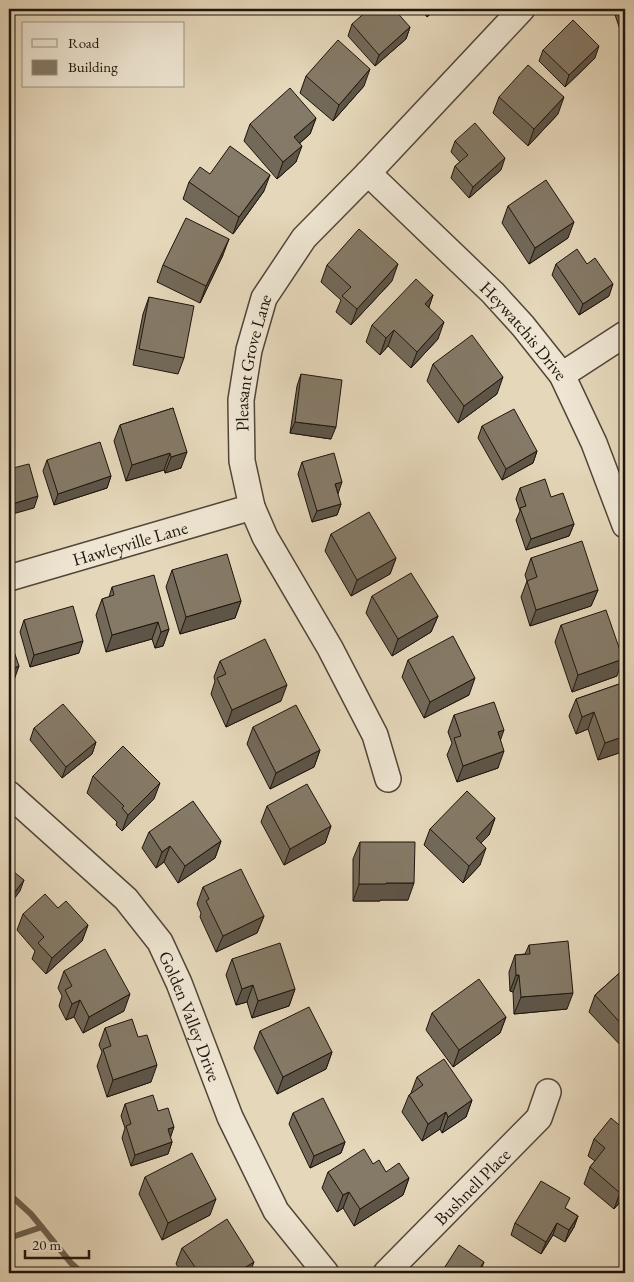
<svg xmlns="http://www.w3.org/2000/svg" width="634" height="1282" viewBox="0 0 634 1282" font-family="'EB Garamond',serif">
<rect width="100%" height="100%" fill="#e5d7ba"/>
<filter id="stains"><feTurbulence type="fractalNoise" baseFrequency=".004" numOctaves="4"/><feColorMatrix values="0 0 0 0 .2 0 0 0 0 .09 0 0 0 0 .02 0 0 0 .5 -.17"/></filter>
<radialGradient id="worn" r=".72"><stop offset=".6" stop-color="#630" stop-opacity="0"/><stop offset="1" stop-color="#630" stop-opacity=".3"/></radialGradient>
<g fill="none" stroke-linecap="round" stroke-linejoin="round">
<path stroke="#6d6251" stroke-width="6" d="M9,1194L31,1214L71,1263L82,1273
M9,1238L42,1227"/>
<defs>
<g id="minor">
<path id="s1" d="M368,173L493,293L523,326L562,375L594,443L625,525"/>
<path d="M562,375L625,334"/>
<path id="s2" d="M9,578L252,507"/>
<path id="s3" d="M388,779L375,735L330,648L265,537L252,507L242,461L241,400L249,350L264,298L304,238L368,173L522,9"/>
<path id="s4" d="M9,794L126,899L160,942L179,983L230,1117L276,1211L326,1273"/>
<path id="s5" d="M386,1273L539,1118L548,1092"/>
</g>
</defs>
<use href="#minor" stroke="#504638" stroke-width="28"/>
<use href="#minor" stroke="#eee5d2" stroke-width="25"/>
</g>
<path fill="#726959" stroke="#1e150d" d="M420,9H436L427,17Z
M613,9H625V44Z
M352,24L410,27L406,39L375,66L348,36Z
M543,50L595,58L565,87L539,61Z
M306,76L364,86L333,121L300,93Z
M499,97L558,114L528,146L493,113Z
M316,118L310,134L300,143L296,162L277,179L244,141L250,124Z
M455,141L501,170L469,198L451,178L455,166L460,162L451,152Z
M210,174L264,191L233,234L183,199L189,182Z
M508,206L568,238L529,264L502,223Z
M223,255L200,303L157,282L163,265Z
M556,264L609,296L579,315L552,275Z
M327,265L392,281L351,325L336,312L341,300L321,282Z
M433,295L429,307L438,339L411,368L388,346L380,355L366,342L372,325Z
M149,297L184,358L178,374L133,365L143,314Z
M433,364L497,394L458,423L427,381Z
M301,374L331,439L290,433L297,386Z
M173,408L181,468L165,473L164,470L126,481L114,441L120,425Z
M482,426L537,451L533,463L502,480L478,438Z
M47,460L111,476L107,488L54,505L43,471Z
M302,462L341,504L337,515L312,522L298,474Z
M520,488L551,497L574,524L569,536L526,550L516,520L520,511L516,499Z
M331,534L396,558L390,574L351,596L325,551Z
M531,558L598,590L591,606L530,626L521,597L527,581L525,575Z
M172,570L241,601L235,618L180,634L166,587Z
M112,587L169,629L163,646L155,648L152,639L106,652L96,615L102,599L109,597Z
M372,596L438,616L431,632L392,656L366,613Z
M24,620L79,653L30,667L20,632Z
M561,625L617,676L572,692L555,642Z
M408,660L469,695L424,718L402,677Z
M220,661L281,701L226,727L211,694L215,681L214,677Z
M625,682V751L598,760L588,729L576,734L569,716L576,699Z
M454,715L500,740L498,768L457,782L447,755L452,743L448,732Z
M253,727L320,750L314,767L270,789L247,744Z
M34,728L96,742L92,754L62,778L30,740Z
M625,767V808L621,799L625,788L620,779Z
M93,776L154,799L122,831L116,825L117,822L87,793Z
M267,806L331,826L325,843L284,865L261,822Z
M495,818L489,835L481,843L480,865L463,883L424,845L430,829Z
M149,832L221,841L215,858L178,883L164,862L156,868L142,848Z
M360,842L408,900H380V901H353V859Z
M203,887L264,916L257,933L216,952L200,917L201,913L197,904Z
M58,908L88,925L82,941L46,974L32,959L35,951L17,930L23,914Z
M529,945L567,1009L514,1014L513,992L510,991L509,972L515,955L525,954Z
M232,959L295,989L289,1006L252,1018L247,1002L236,1005L226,975Z
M625,968V1048L624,1049L589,1012L595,995Z
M64,971L124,1011L83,1033L74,1017L66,1020L59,1006L62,996L58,988Z
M432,1013L506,1017L500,1033L453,1067L426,1030Z
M105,1028L151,1082L107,1097L97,1066L102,1052L99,1045Z
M260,1031L332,1052L326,1069L277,1094L254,1048Z
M625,1069V1106H620L623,1075Z
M417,1077L472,1100L466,1117L442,1133L440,1129L422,1141L402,1112L409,1095L411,1093Z
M125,1104L158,1111L172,1142L168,1154L131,1166L122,1138L125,1128L121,1116Z
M293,1113L345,1142L341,1153L310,1168L289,1124Z
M625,1130V1196L614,1209L584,1184L590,1167L595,1161L588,1156L594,1139Z
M373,1164L386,1172L409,1178L403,1195L354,1226L343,1208L337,1212L322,1188L328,1172Z
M145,1177L210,1215L162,1240L139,1194Z
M567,1209L578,1216L574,1227L565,1242L553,1235L541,1254L511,1235L515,1223Z
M182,1248L250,1273H182L176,1264Z"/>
<path fill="#5d5548" stroke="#1e150d" d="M430,9H436L427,17Z
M410,27L406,39L375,66L379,55Z
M599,46L595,58L565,87L569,75Z
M370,69L364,86L333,121L339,105Z
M564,97L558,114L528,146L534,129Z
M316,118L310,134L288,153L294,137Z
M302,146L296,162L277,179L283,162Z
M505,158L501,170L469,198L473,187Z
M270,175L264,191L233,234L239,217Z
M574,222L568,238L529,264L535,248Z
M229,239L223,255L200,303L206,286Z
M398,264L392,281L351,325L357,309Z
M613,284L609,296L579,315L583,304Z
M433,295L427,312L425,304Z
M444,322L438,339L411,368L417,352Z
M394,330L388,346L380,355L386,338Z
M503,377L497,394L458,423L464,406Z
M295,422L336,427L331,439L290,433Z
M537,451L533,463L502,480L506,469Z
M187,452L181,468L165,473L171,457Z
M170,453L164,470L126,481L132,465Z
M111,476L107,488L54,505L58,494Z
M342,482L338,494L335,484Z
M38,496L34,508L9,515V505Z
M341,504L337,515L312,522L317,511Z
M574,524L569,536L526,550L531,539Z
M396,558L390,574L351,596L357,580Z
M598,590L591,606L530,626L536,610Z
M241,601L235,618L180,634L186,617Z
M438,616L431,632L392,656L398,639Z
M158,622L152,639L106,652L112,635Z
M169,629L163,646L155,648L161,632Z
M83,641L79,653L30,667L34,655Z
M623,659L617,676L572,692L578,675Z
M19,666L13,683L9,684V670Z
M475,678L469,695L424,718L430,702Z
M287,685L281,701L226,727L232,710Z
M594,712L588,729L576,734L582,717Z
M504,730L498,747V732Z
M625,736V751L598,760L605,743Z
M96,742L92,754L62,778L66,767Z
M320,750L314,767L270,789L276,773Z
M504,751L498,768L457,782L463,766Z
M160,783L154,799L122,831L128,815Z
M495,818L489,835L470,854L476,838Z
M331,826L325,843L284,865L290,849Z
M221,841L215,858L178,883L185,866Z
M170,846L164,862L156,868L162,852Z
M486,848L480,865L463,883L469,866Z
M24,880L20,891L9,906V900Z
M386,883H414L408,900H380V901H353L359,884Z
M264,916L257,933L216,952L223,936Z
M88,925L82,941L46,974L52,958Z
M516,975H519L513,992L510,991Z
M253,985L247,1002L236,1005L242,989Z
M295,989L289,1006L252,1018L258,1001Z
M573,993L567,1009L514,1014L521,997Z
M130,994L124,1011L83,1033L89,1017Z
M80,1000L74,1017L66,1020L72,1004Z
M506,1017L500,1033L453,1067L459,1050Z
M332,1052L326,1069L277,1094L283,1077Z
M157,1065L151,1082L107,1097L113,1080Z
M625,1092V1106H620Z
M472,1100L466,1117L442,1133L448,1117Z
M446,1112L440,1129L422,1141L428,1124Z
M174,1127L170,1139L168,1129Z
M172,1142L168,1154L131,1166L135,1155Z
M345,1142L341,1153L310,1168L314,1156Z
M409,1178L403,1195L354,1226L360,1209Z
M625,1187V1196L614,1209L620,1193Z
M349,1192L343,1208L337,1212L343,1195Z
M216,1199L210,1215L162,1240L168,1223Z
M578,1216L574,1227L565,1242L569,1230Z
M557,1223L553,1235L541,1254L546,1242Z
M254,1262L250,1273H236Z
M484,1262L480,1273H476Z"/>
<path fill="#857a67" stroke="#1e150d" d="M369,9H394L410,27L379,55L352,24Z
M573,20L599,46L569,75L543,50Z
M338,40L370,69L339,105L306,76Z
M528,65L564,97L534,129L499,97Z
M290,88L316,118L294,137L302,146L283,162L250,124Z
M475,123L505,158L473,187L455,166L468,155L455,141Z
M230,146L270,175L239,217L189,182L200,167L210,174Z
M546,180L574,222L535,248L508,206Z
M186,218L229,239L206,286L163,265Z
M359,229L398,264L357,309L342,296L351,287L327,265Z
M577,249L587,264L595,258L613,284L583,304L556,264Z
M416,279L433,295L425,304L444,322L417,352L394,330L386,338L372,325Z
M149,297L194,306L184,358L139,349Z
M472,335L503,377L464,406L433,364Z
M301,374L342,380L336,427L295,422Z
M173,408L187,452L171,457L170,453L132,465L120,425Z
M514,409L537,451L506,469L482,426Z
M100,442L111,476L58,494L47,460Z
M334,453L342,482L335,484L341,504L317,511L302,462Z
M29,464L38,496L9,505V469Z
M545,479L551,497L563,493L574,524L531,539L520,508L526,506L520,488Z
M369,512L396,558L357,580L331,534Z
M582,541L598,590L536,610L527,581L537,577L531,558Z
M227,554L241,601L186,617L172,570Z
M411,573L438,616L398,639L372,596Z
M154,575L169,629L161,632L158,622L112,635L102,599L114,595L112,587Z
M73,606L83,641L34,655L24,620Z
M606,610L623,659L578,675L561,625Z
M453,636L475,678L430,702L408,660Z
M9,637L19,666L9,670Z
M265,639L287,685L232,710L217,678L226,674L220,661Z
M625,682V736L605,743L594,712L582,717L576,699Z
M494,702L504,730L498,732L504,751L463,766L454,738L461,736L454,715Z
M63,704L96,742L66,767L34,728Z
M296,705L320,750L276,773L253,727Z
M123,746L160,783L128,815L122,808L124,806L93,776Z
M307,784L331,826L290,849L267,806Z
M467,791L495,818L476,838L486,848L469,866L430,829Z
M193,801L221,841L185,866L170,846L162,852L149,832Z
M360,842H415L414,883H386V884H359Z
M9,868L24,880L9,900Z
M241,869L264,916L223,936L206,901L209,899L203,887Z
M45,894L58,908L66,901L88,925L52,958L38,943L44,937L23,914Z
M568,941L573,993L521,997L519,975H516L515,955L530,954L529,945Z
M280,943L295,989L258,1001L253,985L242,989L232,959Z
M105,949L130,994L89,1017L80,1000L72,1004L65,990L72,986L64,971Z
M625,968V1028L595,995Z
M479,979L506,1017L459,1050L432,1013Z
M309,1007L332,1052L283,1077L260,1031Z
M132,1019L138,1037L147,1035L157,1065L113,1080L103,1049L111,1046L105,1028Z
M444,1059L472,1100L448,1117L446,1112L428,1124L409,1095L423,1085L417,1077Z
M153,1095L158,1111L168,1108L174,1127L168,1129L172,1142L135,1155L126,1126L131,1124L125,1104Z
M323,1098L345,1142L314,1156L293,1113Z
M611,1118L625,1130V1187L620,1193L590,1167L605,1148L594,1139Z
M364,1149L373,1164L379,1160L386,1172L399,1163L409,1178L360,1209L349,1192L343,1195L328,1172Z
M192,1153L216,1199L168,1223L145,1177Z
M541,1181L570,1198L565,1208L578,1216L569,1230L557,1223L546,1242L515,1223Z
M227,1219L254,1262L236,1273H199L182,1248Z
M459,1245L484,1262L476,1273H477H441Z"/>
<g text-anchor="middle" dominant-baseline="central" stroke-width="4" stroke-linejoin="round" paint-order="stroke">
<g font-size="18" fill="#1e150d" stroke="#eee5d2">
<text stroke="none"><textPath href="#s1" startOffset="222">Heywatchis Drive</textPath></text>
<text stroke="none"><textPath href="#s3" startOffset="452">Pleasant Grove Lane</textPath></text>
<text stroke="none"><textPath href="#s2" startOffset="126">Hawleyville Lane</textPath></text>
<text stroke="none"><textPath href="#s4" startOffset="292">Golden Valley Drive</textPath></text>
<text stroke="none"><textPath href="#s5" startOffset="122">Bushnell Place</textPath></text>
</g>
</g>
<rect width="634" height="1282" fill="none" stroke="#e5d7ba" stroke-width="30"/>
<rect x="10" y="10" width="614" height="1262" fill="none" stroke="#1e150d" stroke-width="2.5"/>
<rect x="15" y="15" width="604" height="1252" fill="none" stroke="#1e150d"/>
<rect x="22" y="22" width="162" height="65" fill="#eee5d2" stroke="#9b9283"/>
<rect x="32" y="39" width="25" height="8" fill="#eee5d2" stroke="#9b9283"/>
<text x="68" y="48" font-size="15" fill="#1e150d">Road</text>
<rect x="32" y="60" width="25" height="15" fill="#857a67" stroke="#9b9283"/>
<text x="68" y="72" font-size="15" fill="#1e150d">Building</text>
<path d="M25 1250v8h64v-8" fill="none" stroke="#1e150d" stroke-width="2.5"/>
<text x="32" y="1250" font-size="15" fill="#1e150d" stroke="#eee5d2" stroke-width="4" paint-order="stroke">20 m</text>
<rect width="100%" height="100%" filter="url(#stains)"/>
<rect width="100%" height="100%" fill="url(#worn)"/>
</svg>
